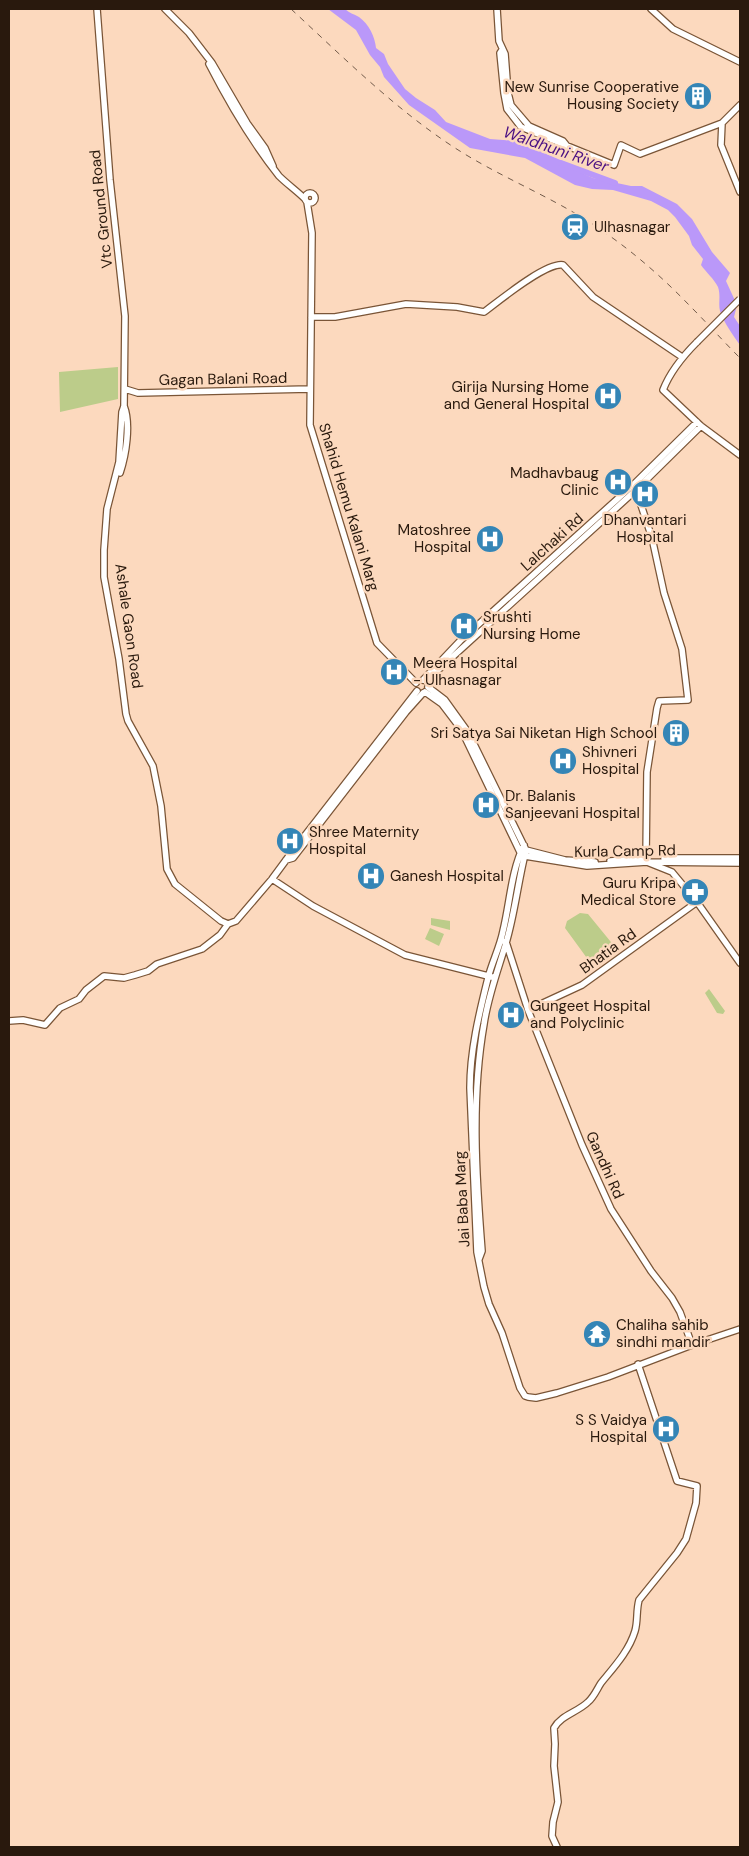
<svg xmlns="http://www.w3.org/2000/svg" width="749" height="1856" viewBox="0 0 749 1856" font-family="'DM Sans',sans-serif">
<rect width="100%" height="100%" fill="#fcd9be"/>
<path fill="#bccc8a" d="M118,367V399L60,412L59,372Z
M580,913L588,914L615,947L592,965L565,928L567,921Z
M431,918L450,921V930L431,925Z
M430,928L444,934L439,946L425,939Z
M709,989L725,1011L723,1014L717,1013L705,993Z"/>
<path fill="#ba98f9" d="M328,9H345C349,13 354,14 359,17C369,24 375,37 376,48L384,54L388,64L405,89L416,98L435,110L446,122L490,139L516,141L565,162L575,170L593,178L631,186H642L677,204L692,219L712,252L730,273L726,281L737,305L734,317L740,326V345C733,335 724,323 720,311C718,303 721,296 718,287C714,279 706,272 701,265L703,259L692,245L689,236L675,217L668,210L651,201L613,190L592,189L575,185L525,158L470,148L409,105L384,77L380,67L370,55L356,30Z"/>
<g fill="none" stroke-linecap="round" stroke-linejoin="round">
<path stroke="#ba98f9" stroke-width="6" d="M561,163L615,183"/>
<defs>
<path id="secondary" d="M97,9L110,180L125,316L124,406L122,412L119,462L107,509L104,550V577L119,659L126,714L128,721L153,766L161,806L167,869L175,884L221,921L228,924
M165,9L189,33L212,63L247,123L265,148L273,166
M497,9L499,41L505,54L508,93L511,105L529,126L563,141L567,146
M651,9L673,29L740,62
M502,50L500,53L504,93L507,109L521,127L614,165L621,145L640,154L722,123L740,105
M209,64C229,103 252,142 279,176C287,184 297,191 305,199
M722,123L721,145L740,192
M305 198a5 5 0 1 1 10 0a5 5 0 1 1-10 0Z
M307,202L312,233L310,425L377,643L416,683
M311,317H335L406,304L457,307L484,312C499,301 546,262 563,265L593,297L682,357
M697,342C683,356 670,372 663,390L701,426L740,455
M125,389L138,393L310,389
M120,473C126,455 131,424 124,406
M634,484L652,538L664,593L682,649L688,700L659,701L657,708L647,772L646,858L647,862L672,872L697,902L740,963
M423,680L460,641L634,484L697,422
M426,681L636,490L701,426
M428,687L445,700L468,732L526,850L565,860L595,862
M425,692L442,704L461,729L520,852L525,856L587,866L647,862L740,863
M524,845C511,871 510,903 503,931C500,947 492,962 488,978C479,1014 470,1051 470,1088L477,1252L484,1287L489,1304L502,1333L520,1388L525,1396L528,1397L536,1398L557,1393L608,1377L692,1345L740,1329
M664,858H740
M286,860L293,858L406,712L423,693
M610,861L648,858
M272,879L313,906L405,955L492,977
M501,940L506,942L528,1010L582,1145L611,1209L651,1271L672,1298L680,1312L692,1345
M528,1010L582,985L697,902
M9,1021L23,1020L45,1025L60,1008L79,999L86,990L104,976L124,978L135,975L148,971L157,964L202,949L220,935L228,924L236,921L272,879L289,856L417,691
M479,1259L482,1251C476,1176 471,1098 484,1024C488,996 498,970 506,943C515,913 518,881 526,850
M557,1847L552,1836L553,1822L558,1802L554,1766L555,1744L554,1728C561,1715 578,1712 588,1702C594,1697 597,1689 601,1683C614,1667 629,1651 635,1631C638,1621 636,1611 639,1600L677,1553L686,1539L696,1503L697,1486L677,1481L638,1364"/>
</defs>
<use href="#secondary" stroke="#7a5537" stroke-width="8"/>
<use href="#secondary" stroke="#fff" stroke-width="5.5"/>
<path stroke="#725b4a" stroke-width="1" stroke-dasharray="6 6" stroke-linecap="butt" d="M291,9C343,57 393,107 452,146C502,179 559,199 607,234C637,255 665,280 690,306C707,323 723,341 740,358"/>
<defs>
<path id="secondary-bridge" d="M697,342L740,299"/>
</defs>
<use href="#secondary-bridge" stroke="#7a5537" stroke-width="8" stroke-linecap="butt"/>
<use href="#secondary-bridge" stroke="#fff" stroke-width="5.5"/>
</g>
<defs>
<symbol id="building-disc" viewBox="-11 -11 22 22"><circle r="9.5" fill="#3485b6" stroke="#fcd9be"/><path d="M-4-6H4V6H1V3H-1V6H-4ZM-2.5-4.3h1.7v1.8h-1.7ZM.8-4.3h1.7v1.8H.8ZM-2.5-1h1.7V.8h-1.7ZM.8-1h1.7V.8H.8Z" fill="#fff"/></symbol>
<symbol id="station-disc" viewBox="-11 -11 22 22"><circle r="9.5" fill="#3485b6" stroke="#fcd9be"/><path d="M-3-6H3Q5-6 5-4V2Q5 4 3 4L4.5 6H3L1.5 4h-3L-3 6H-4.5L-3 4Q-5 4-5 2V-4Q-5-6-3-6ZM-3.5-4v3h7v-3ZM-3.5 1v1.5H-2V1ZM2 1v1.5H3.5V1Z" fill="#fff"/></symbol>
<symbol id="hospital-disc" viewBox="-11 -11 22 22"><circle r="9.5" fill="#3485b6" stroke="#fcd9be"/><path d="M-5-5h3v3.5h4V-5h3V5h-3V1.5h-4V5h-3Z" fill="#fff"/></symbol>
<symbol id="pharmacy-disc" viewBox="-11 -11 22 22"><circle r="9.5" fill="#3485b6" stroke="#fcd9be"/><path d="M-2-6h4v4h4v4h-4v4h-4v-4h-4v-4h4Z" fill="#fff"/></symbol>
<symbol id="temple-disc" viewBox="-11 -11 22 22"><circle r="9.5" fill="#3485b6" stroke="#fcd9be"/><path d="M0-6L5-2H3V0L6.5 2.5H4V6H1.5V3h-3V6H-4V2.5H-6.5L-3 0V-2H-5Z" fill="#fff"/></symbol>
</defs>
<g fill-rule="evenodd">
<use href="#building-disc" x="682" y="80" width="32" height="32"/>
<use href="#station-disc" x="559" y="211" width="32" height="32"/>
<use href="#hospital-disc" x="592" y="380" width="32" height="32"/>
<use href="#hospital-disc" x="602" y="466" width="32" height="32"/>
<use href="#hospital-disc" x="629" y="478" width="32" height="32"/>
<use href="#hospital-disc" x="474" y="523" width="32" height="32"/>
<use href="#hospital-disc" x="448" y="610" width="32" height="32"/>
<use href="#hospital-disc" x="378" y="656" width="32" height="32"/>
<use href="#building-disc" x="660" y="717" width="32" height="32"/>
<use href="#hospital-disc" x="547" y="745" width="32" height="32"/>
<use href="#hospital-disc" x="470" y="789" width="32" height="32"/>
<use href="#hospital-disc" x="274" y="825" width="32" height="32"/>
<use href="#hospital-disc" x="355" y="860" width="32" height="32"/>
<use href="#pharmacy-disc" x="679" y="876" width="32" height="32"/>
<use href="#hospital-disc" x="495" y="999" width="32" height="32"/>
<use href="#temple-disc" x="581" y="1318" width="32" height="32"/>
<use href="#hospital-disc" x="650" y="1413" width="32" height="32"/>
</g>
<g text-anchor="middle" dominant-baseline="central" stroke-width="5" stroke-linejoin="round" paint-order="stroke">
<g font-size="15" fill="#29190d" stroke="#fcd9be" text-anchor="start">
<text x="679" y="87" text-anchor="end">New Sunrise Cooperative<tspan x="679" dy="17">Housing Society</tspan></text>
<text x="594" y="227">Ulhasnagar</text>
<text x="589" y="387" text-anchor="end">Girija Nursing Home<tspan x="589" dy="17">and General Hospital</tspan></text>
<text x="599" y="473" text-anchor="end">Madhavbaug<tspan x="599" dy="17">Clinic</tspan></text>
<text x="645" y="520" text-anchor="middle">Dhanvantari<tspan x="645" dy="17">Hospital</tspan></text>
<text x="471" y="530" text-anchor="end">Matoshree<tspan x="471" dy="17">Hospital</tspan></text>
<text x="483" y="617">Srushti<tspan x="483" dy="17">Nursing Home</tspan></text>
<text x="413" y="663">Meera Hospital<tspan x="413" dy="17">- Ulhasnagar</tspan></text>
<text x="657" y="733" text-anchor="end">Sri Satya Sai Niketan High School</text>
<text x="582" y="752">Shivneri<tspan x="582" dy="17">Hospital</tspan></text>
<text x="505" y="796">Dr. Balanis<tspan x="505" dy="17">Sanjeevani Hospital</tspan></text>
<text x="309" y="832">Shree Maternity<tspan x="309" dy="17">Hospital</tspan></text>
<text x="390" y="876">Ganesh Hospital</text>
<text x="676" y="883" text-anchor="end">Guru Kripa<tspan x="676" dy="17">Medical Store</tspan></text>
<text x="530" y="1006">Gungeet Hospital<tspan x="530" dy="17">and Polyclinic</tspan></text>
<text x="616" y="1325">Chaliha sahib<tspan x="616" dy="17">sindhi mandir</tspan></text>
<text x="647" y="1420" text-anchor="end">S S Vaidya<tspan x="647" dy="17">Hospital</tspan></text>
</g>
<g font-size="15" fill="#29190d" stroke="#fcd9be">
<text transform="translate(101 209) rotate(-96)">Vtc Ground Road</text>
<text transform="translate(223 379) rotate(-1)">Gagan Balani Road</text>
<text transform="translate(349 507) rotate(73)">Shahid Hemu Kalani Marg</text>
<text transform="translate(552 542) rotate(-42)">Lalchaki Rd</text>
<text transform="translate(129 626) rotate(82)">Ashale Gaon Road</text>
<text transform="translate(625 851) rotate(-1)">Kurla Camp Rd</text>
<text transform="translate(608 951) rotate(-36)">Bhatia Rd</text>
<text transform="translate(605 1165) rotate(66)">Gandhi Rd</text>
<text transform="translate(462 1199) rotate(-93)">Jai Baba Marg</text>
</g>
<g font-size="16" font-style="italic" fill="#4a1083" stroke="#fcd9be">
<text transform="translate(556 149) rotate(19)">Waldhuni River</text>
</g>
</g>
<rect width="749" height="1856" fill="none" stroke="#29190d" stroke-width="20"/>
</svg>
